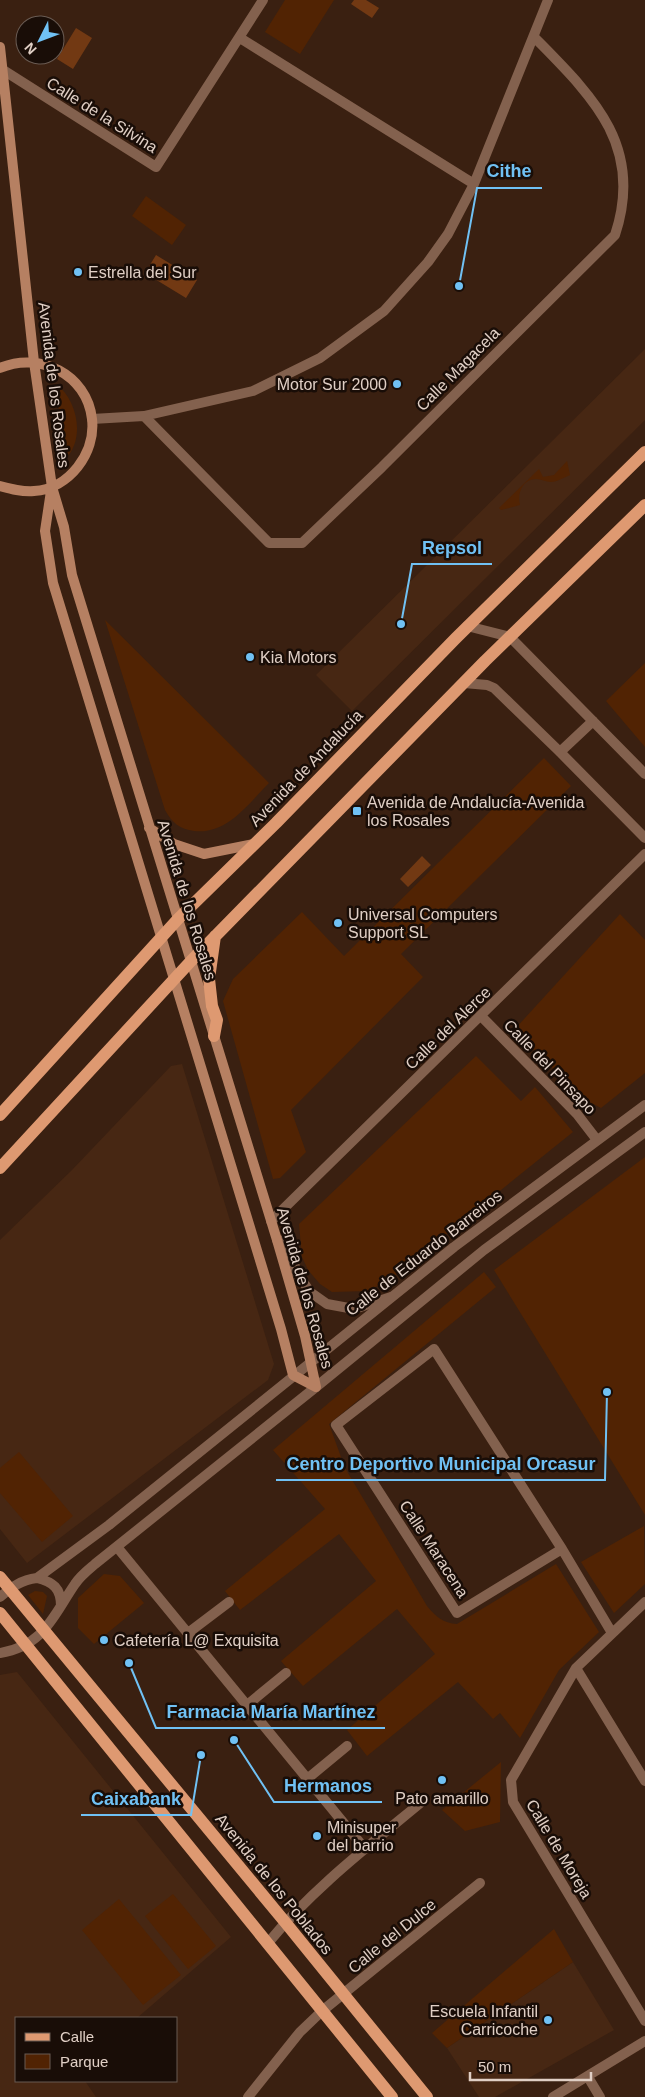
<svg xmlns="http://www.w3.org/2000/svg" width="645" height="2097" viewBox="0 0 645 2097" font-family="Helvetica,sans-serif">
<rect width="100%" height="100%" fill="#3a2011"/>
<path fill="#472713" d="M645,349V420L352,711L316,675Z
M182,1064L274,1364L268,1380L27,1563L0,1529V1240L72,1170L171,1066Z
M17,1672L231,1937L137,2018H16V2081H85L96,2097H0V1675Z
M573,1962L614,2030L495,2097H479L447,2048Z"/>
<path fill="#512303" d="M285,0H334L300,54L265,32Z
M146,196L186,225L172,245L132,216Z
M56,384C78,400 86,441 64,460Z
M567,461L570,475C565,477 557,482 551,482C546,482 541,479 536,479C522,479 517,494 520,505L501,510L499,508L539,469L543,477L554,475Z
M105,620L269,783C248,804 227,835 194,831C180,829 172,823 165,810Z
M645,663V747L606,701Z
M544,758L571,786L401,954L423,977L291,1110L306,1152L280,1178L273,1179L223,1001L233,979L302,912L344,956Z
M620,914L645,940V1073L601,1108L584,1099L514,1030Z
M476,1056L521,1101L535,1087L573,1132L388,1281L367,1291L332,1292L320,1284L308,1270L302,1257L299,1224Z
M645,1157V1515L494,1270Z
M484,1272L496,1287L329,1424L345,1468L427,1606C436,1617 443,1623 457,1624L556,1564L599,1632L559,1670L520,1738L500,1713L493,1719L458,1682L367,1756L347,1730L435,1654L397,1609L303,1686L281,1661L376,1581L339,1534L240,1610L225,1591L325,1509L273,1450Z
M19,1452L73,1516L42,1542L0,1493V1468Z
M644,1526L645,1584L614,1613L581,1562Z
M104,1574L120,1576L144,1603L94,1644L78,1628V1598Z
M35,1591L43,1592L47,1596L43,1614L28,1595Z
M501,1762L500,1822L465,1831L442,1810Z
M173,1894L216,1946L188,1969L145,1916Z
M119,1899L181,1975L143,2005L82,1930Z
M554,1929L573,1962L447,2048L432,2033Z"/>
<path fill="#723913" d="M354,0H366L379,8L372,18L351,4Z
M76,28L92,38L73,69L57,59Z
M156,255L197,280L186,298L145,273Z
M422,856L431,865L408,887L400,879Z"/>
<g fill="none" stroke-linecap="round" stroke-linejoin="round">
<path stroke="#83614e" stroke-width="10" d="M240,38L474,184
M0,68L156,167L263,0
M144,416L269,543H302L382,467L615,235C645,145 591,95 534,37
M92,419L144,416L253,391L320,358L384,311L428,262L448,234L474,184L548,0
M467,626L510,637L645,774
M464,683L487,685L494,688L560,752L645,838
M560,752L593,721
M481,1016L577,1114L597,1140
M271,1221L645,854
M277,1240L287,1242L297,1273L310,1292L327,1304L354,1309L391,1297
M117,1547L365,1849
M562,1549L457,1613L336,1425L434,1349L562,1549L612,1633
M645,1602L576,1668L511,1780L513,1802L645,2021
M188,1633L229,1602
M576,1668L645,1781
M247,1705L286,1673
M307,1779L347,1746
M268,1943C311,1890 371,1844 424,1800
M588,2077L600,2097
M248,2097L300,2032L322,2011L480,1883
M553,2097L645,2041"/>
<path stroke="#83614e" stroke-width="10" d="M37,1578C53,1582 61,1588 61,1606
M0,1597C12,1587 21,1580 37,1578L109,1525L454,1247L645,1105
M0,1653C44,1646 53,1616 75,1584C80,1576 88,1570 95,1564L316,1387L484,1250L645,1132"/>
<path stroke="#b68062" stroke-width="10" d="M0,47L34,362L52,487L64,527L72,575L277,1240L305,1336L316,1387
M0,368C39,351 87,374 92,419C96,453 69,489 34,491C22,492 11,489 0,486
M51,491L45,531L53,583L281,1329L293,1375L316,1387
M149,828L174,844L204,854L254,844"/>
<path stroke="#de9971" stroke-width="12" d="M214,1036L217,1020L212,1006L209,979L215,936
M0,1115L178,919L276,823L456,638L645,452
M0,1168L191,961L485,661L645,505
M0,1577L285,1922L427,2097
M0,1613L392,2097"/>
</g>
<g fill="#70c1f4" stroke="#190d07" stroke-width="2">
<circle cx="78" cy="272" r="5"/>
<circle cx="397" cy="384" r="5"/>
<circle cx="250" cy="657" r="5"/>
<rect x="352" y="806" width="10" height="10" rx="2.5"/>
<circle cx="338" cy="923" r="5"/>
<circle cx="104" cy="1640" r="5"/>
<circle cx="442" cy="1780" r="5"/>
<circle cx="317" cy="1836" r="5"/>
<circle cx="548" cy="2020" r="5"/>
</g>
<g text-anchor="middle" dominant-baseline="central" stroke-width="5" stroke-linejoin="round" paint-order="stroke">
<g font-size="16" fill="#e0cfc5" stroke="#190d07">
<text transform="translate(102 115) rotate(32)">Calle de la Silvina</text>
<text transform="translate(458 369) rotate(-45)">Calle Magacela</text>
<text transform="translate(54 385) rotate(83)">Avenida de los Rosales</text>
<text transform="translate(306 768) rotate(-46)">Avenida de Andalucía</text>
<text transform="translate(187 900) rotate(73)">Avenida de los Rosales</text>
<text transform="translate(448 1028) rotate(-44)">Calle del Alerce</text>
<text transform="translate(550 1067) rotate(46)">Calle del Pinsapo</text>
<text transform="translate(424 1253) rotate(-38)">Calle de Eduardo Barreiros</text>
<text transform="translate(305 1288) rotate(74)">Avenida de los Rosales</text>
<text transform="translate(434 1549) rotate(57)">Calle Maracena</text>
<text transform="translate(559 1849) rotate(59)">Calle de Moreja</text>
<text transform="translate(274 1884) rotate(51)">Avenida de los Poblados</text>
<text transform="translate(392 1936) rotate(-39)">Calle del Dulce</text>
</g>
<g font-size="16" fill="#e0cfc5" stroke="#190d07" text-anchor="start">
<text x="88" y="272">Estrella del Sur</text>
<text x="387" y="384" text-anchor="end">Motor Sur 2000</text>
<text x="260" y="657">Kia Motors</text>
<text x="367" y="802">Avenida de Andalucía-Avenida<tspan x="367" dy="18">los Rosales</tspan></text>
<text x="348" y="914">Universal Computers<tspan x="348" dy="18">Support SL</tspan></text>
<text x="114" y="1640">Cafetería L@ Exquisita</text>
<text x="442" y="1798" text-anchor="middle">Pato amarillo</text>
<text x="327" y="1827">Minisuper<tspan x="327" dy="18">del barrio</tspan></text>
<text x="538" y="2011" text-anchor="end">Escuela Infantil<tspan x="538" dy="18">Carricoche</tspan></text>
</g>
</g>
<path fill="none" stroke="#70c1f4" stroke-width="2" d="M459 286L477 188H542M401 624L412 564H492M607 1392L605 1480H276M129 1663L156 1728H385M234 1740L274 1802H382M201 1755L191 1815H81"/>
<g fill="#70c1f4" stroke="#190d07" stroke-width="2">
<circle cx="459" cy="286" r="5"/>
<circle cx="401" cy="624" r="5"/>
<circle cx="607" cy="1392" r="5"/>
<circle cx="129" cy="1663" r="5"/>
<circle cx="234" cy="1740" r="5"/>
<circle cx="201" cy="1755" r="5"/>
</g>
<g font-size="18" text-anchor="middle" font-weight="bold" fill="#70c1f4" stroke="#190d07" stroke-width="5" stroke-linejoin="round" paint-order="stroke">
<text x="509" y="177">Cithe</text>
<text x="452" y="554">Repsol</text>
<text x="441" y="1470">Centro Deportivo Municipal Orcasur</text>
<text x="271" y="1718">Farmacia María Martínez</text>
<text x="328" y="1792">Hermanos</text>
<text x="136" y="1805">Caixabank</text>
</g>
<rect x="15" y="2017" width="162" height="65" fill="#190d07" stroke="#695b53"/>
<rect x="25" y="2033" width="25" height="8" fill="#de9971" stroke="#695b53"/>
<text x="60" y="2042" font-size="15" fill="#e0cfc5">Calle</text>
<rect x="25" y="2054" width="25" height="15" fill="#512303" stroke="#695b53"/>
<text x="60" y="2067" font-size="15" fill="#e0cfc5">Parque</text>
<g transform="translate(40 40) rotate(228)"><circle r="24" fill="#190d07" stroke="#695b53"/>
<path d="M0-4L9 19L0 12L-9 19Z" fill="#70c1f4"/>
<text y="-8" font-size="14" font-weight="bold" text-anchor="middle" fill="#e0cfc5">N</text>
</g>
<path d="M470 2072v8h121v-8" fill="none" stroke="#e0cfc5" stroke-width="2.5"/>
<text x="478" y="2072" font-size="15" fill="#e0cfc5" stroke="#190d07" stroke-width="4" paint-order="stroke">50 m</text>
</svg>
